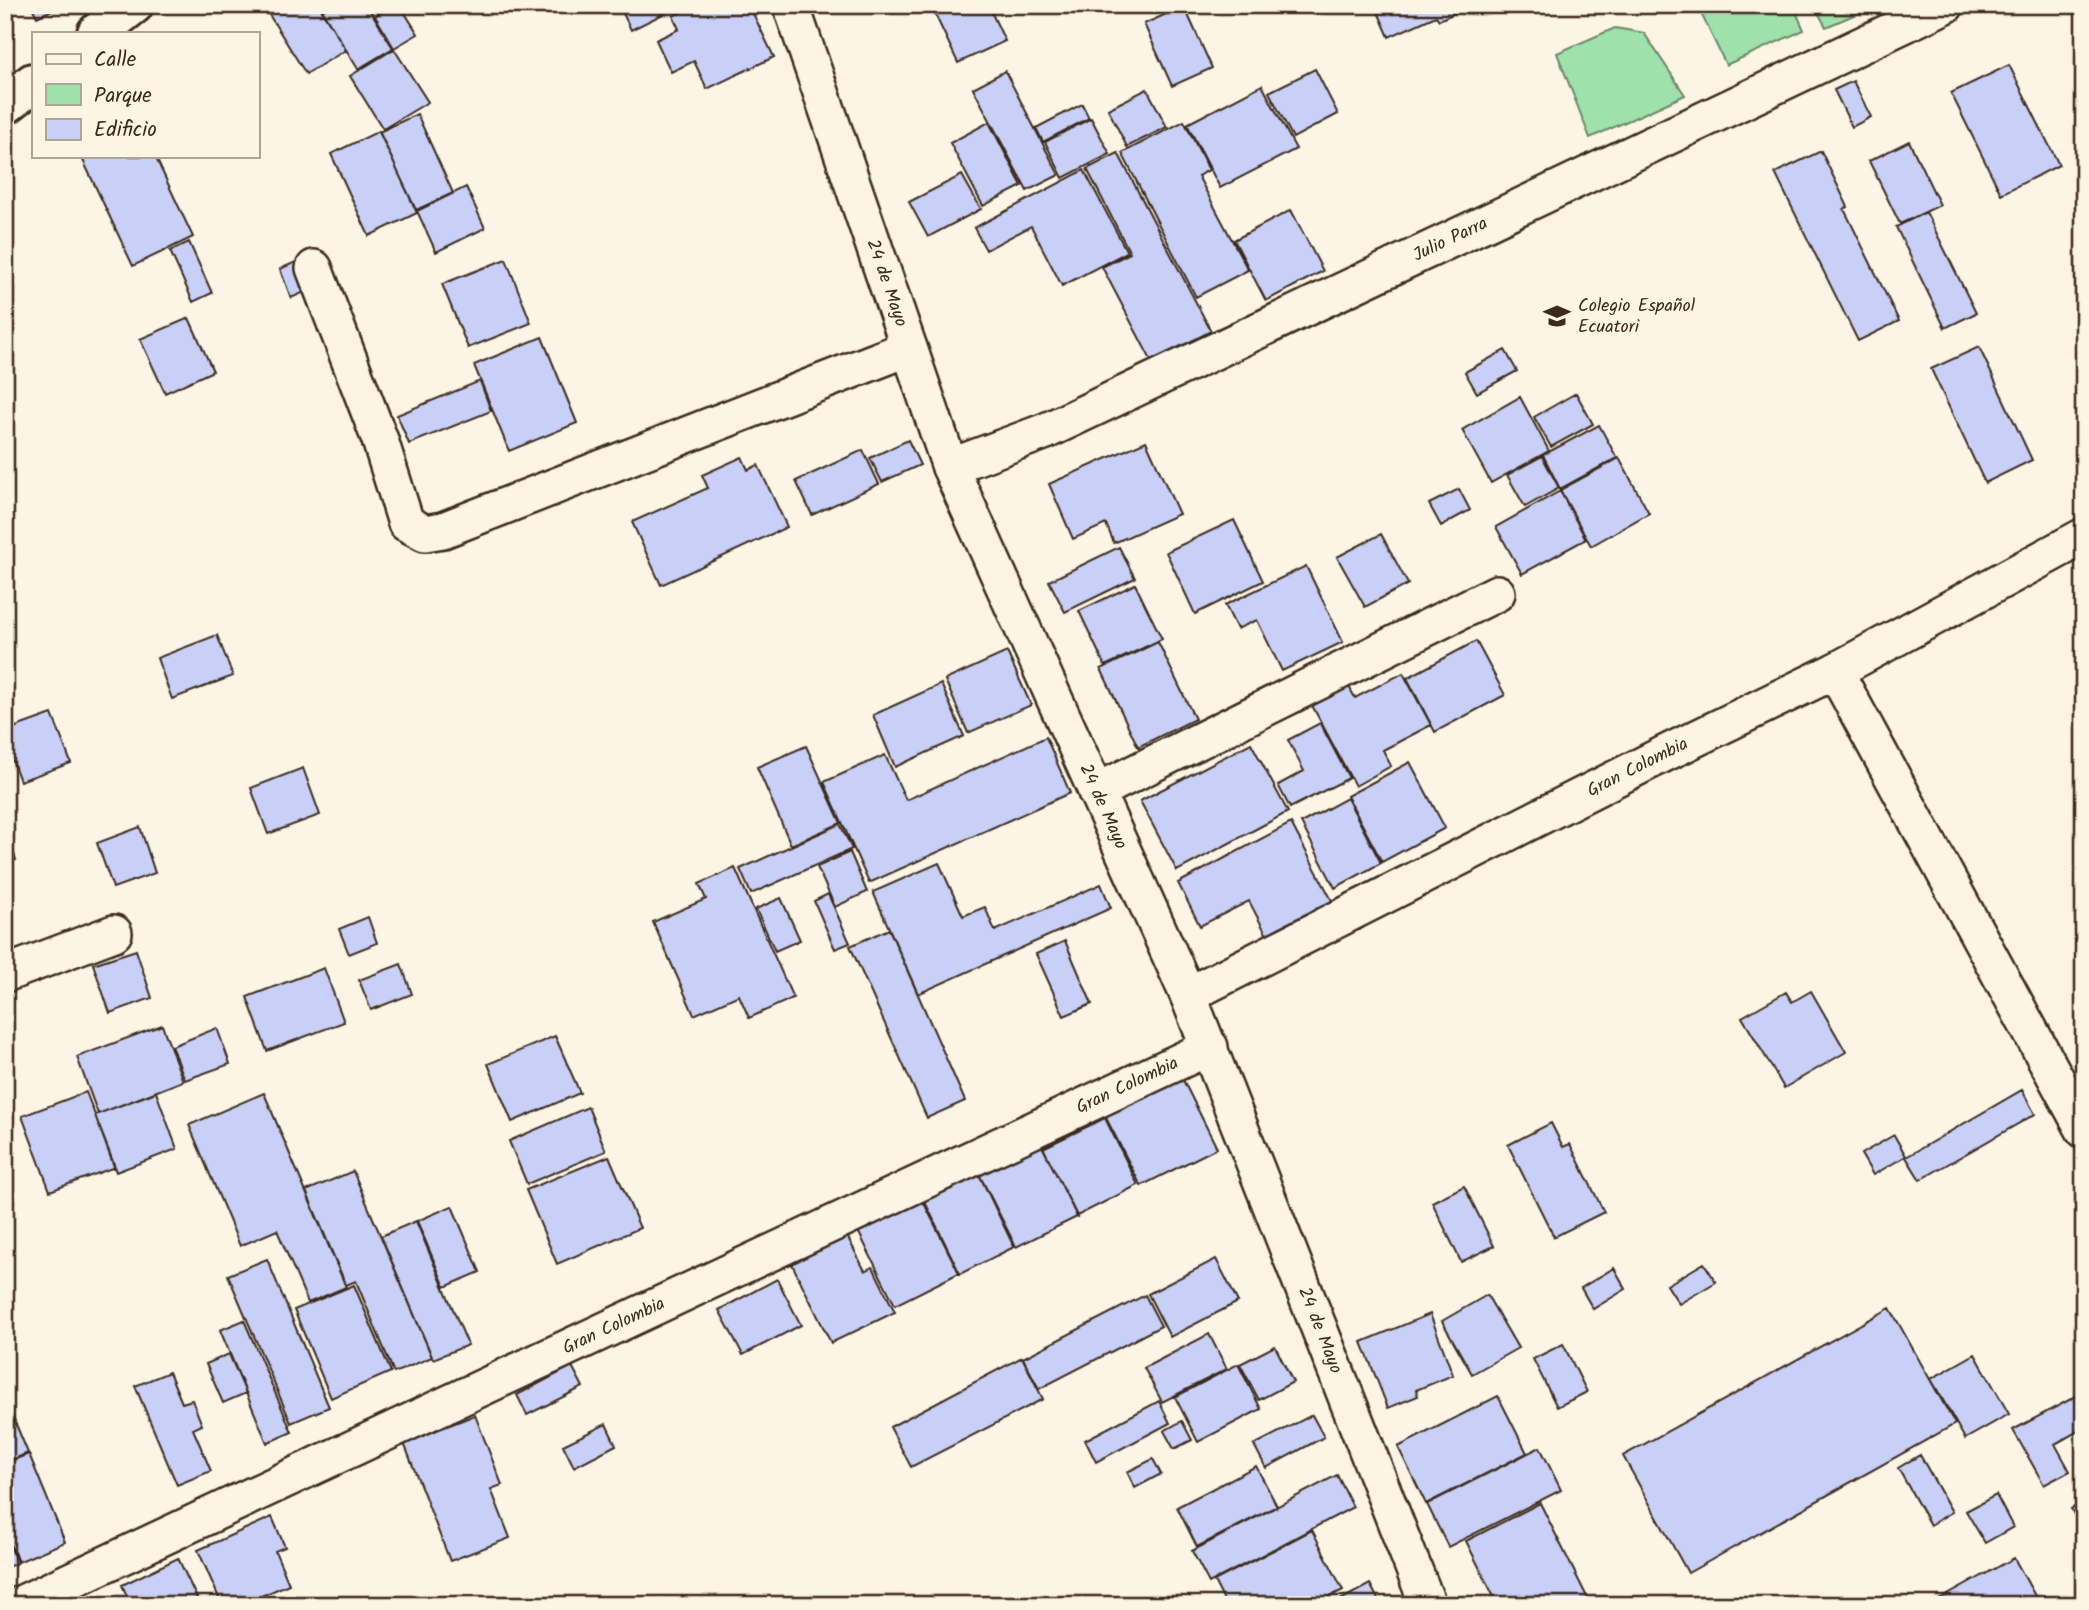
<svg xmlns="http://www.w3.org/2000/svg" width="2089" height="1610" viewBox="0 0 2089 1610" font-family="Kalam,sans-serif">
<rect width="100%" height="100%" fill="#fcf5e5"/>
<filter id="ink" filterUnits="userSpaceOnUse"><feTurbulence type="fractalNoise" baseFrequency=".0143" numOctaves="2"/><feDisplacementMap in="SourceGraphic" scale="14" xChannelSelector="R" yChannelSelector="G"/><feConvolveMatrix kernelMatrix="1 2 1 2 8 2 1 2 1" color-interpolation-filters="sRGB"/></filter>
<g filter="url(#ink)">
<path fill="#9ee1ab" stroke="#6c8664" stroke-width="2" d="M1697,5H1793L1804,30L1726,65Z
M1814,5H1877L1826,27Z
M1615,28L1644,33L1685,95L1590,138L1557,53Z"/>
<path fill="#c8d0f8" stroke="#3b2a1e" stroke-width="2" d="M31,5H63L37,17Z
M263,5H319L346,50L306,74Z
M331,5H367L393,48L358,69L322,11Z
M392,5H400L418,34L394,48L375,16Z
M619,5H681L631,30Z
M695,5H749L774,57L707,89L694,61L671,72L656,40L679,29L673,16Z
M943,5H988L1005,41L958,63L933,10Z
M1375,5H1473L1439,20L1436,16L1389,37Z
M1184,6L1212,68L1172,86L1144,24Z
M394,49L428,102L383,129L350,76Z
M2009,65L2059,165L2001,194L1951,93Z
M1315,69L1338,114L1293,138L1269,92Z
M1005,71L1059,175L1027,191L973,88Z
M1853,81L1871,117L1852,127L1834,90Z
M1262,85L1296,149L1220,188L1187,124Z
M1147,89L1167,127L1127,147L1108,109Z
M1082,104L1089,118L1043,142L1036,128Z
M417,114L453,193L416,210L379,132Z
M1091,118L1110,154L1063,178L1045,142Z
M1184,121L1209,170L1198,176L1248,270L1196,297L1122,153Z
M989,122L1022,186L983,206L950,143Z
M379,131L417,213L369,236L331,154Z
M1909,141L1940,205L1900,224L1869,161Z
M1821,151L1848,207L1844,209L1899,321L1858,341L1775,173Z
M1118,153L1211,331L1152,362L1102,267L1130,253L1087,169Z
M81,156H155L193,237L133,266Z
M1084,170L1127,252L1062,286L1031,226L986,250L974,228Z
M962,175L981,209L928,237L909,202Z
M466,187L485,228L436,252L417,211Z
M1291,210L1323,271L1266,301L1234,240Z
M1926,212L1976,313L1945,328L1896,227Z
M189,242L212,293L193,302L170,251Z
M307,257L319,286L291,298L280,269Z
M506,259L531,323L468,348L442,284Z
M189,318L213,371L165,393L140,339Z
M542,337L577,423L509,451L474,365Z
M1979,347L2032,460L1985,483L1931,369Z
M1505,350L1517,371L1477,393L1465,372Z
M480,381L491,411L409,444L397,415Z
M1576,393L1593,424L1551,447L1534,417Z
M1520,397L1549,451L1491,483L1462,430Z
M1599,425L1617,458L1560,489L1543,455Z
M908,440L920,465L882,482L870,458Z
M1146,441L1179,514L1114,543L1106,524L1073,539L1049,484Z
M863,450L879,484L812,515L796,481Z
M1542,456L1559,488L1525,507L1507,475Z
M742,457L748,470L758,465L787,527L661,585L632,522L708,488L702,475Z
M1619,458L1649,513L1591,546L1560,490Z
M1459,489L1470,510L1441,526L1429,504Z
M1560,491L1586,539L1522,574L1496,527Z
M1234,520L1263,581L1195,614L1166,552Z
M1381,534L1408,584L1365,607L1337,557Z
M1119,547L1135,578L1065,612L1049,581Z
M1306,566L1343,642L1282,671L1257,620L1237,629L1225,605Z
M1135,584L1162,639L1105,666L1079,611Z
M217,635L233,676L172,699L157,658Z
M1476,641L1505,695L1435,732L1407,678Z
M1158,642L1195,719L1138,747L1101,669Z
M1007,652L1031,705L968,733L945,680Z
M1403,673L1431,725L1383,750L1391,766L1355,786L1307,696L1344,677L1355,698Z
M941,684L964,736L895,767L873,715Z
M52,714L71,763L20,781L5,741V731Z
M1320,723L1349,778L1290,808L1278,785L1304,771L1288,740Z
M1046,737L1070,793L869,883L824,782L885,755L906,800Z
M1251,743L1288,812L1177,871L1140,801Z
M806,746L841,823L791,845L757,767Z
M1410,762L1445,828L1382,862L1347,796Z
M303,768L320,815L268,834L251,788Z
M1347,798L1381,863L1335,888L1301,823Z
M1291,823L1336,908L1271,943L1249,901L1200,926L1178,883Z
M840,824L852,849L751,894L740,869Z
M5,827L16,860L5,864Z
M140,827L155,873L113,888L97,843Z
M850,852L867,892L835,907L817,867Z
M939,863L963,916L985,907L995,931L1101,884L1111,908L918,994L873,892Z
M735,868L793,998L749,1018L739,995L694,1015L653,922L706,899L699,884Z
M828,894L850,943L835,949L814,901Z
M781,898L800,940L775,951L756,909Z
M368,917L377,943L349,954L339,929Z
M889,929L965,1101L927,1118L850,946Z
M1065,941L1092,1004L1064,1016L1036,954Z
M136,950L152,998L110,1013L93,964Z
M401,964L412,994L371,1010L359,980Z
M324,968L344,1022L267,1051L247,997Z
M1811,991L1846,1052L1784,1088L1742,1017L1786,992L1792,1002Z
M162,1025L183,1081L98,1114L77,1057Z
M217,1028L230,1064L185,1080L172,1046Z
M555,1036L580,1093L512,1122L488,1064Z
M1182,1078L1217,1148L1141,1186L1105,1116Z
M2022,1090L2035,1114L1920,1180L1906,1157Z
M86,1092L115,1167L50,1191L22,1116Z
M156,1092L177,1149L116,1172L95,1115Z
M264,1093L346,1287L308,1303L277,1230L240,1246L189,1125Z
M588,1107L606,1151L527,1184L509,1141Z
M1105,1118L1138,1185L1077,1216L1043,1148Z
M1551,1123L1563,1147L1570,1144L1604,1212L1554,1237L1508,1145Z
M1894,1135L1906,1156L1873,1175L1861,1154Z
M1041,1143L1077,1217L1016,1247L979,1174Z
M609,1156L640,1228L557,1264L526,1190Z
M977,1170L1014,1247L960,1274L923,1198Z
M353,1171L432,1357L394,1373L356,1281L346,1285L306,1191Z
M1464,1186L1494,1246L1461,1262L1432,1202Z
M922,1199L959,1273L895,1305L858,1231Z
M452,1206L480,1272L445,1287L417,1221Z
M416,1221L468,1345L433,1359L381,1236Z
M844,1230L865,1271L873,1267L895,1312L831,1343L789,1258Z
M267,1259L329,1407L291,1423L228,1275Z
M1216,1259L1238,1302L1170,1337L1148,1294Z
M1704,1263L1716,1282L1679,1304L1667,1285Z
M1614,1268L1626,1289L1593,1309L1581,1288Z
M777,1279L801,1325L743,1355L719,1310Z
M354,1285L391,1372L331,1398L294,1310Z
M1145,1295L1161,1326L1039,1389L1023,1358Z
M1487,1295L1518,1348L1472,1374L1442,1321Z
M1890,1308L1955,1424L1688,1573L1623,1456Z
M1430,1314L1453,1375L1416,1390L1418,1396L1388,1408L1362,1342Z
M244,1320L292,1432L267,1443L220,1330Z
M1209,1334L1227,1369L1162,1402L1144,1368Z
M1563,1344L1587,1392L1557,1407L1533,1359Z
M1275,1346L1293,1382L1259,1400L1240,1364Z
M229,1354L246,1393L223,1403L206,1364Z
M1975,1354L2009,1414L1965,1439L1931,1379Z
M1022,1357L1043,1399L911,1467L890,1427Z
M1238,1364L1261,1409L1198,1442L1175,1397Z
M572,1366L583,1387L527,1415L517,1395Z
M169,1372L182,1403L192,1400L202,1425L193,1429L211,1471L177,1485L135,1386Z
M2084,1392V1428L2055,1444L2070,1471L2044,1485L2013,1430Z
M1498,1396L1527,1453L1426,1504L1398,1447Z
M5,1398L28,1453L5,1463Z
M1159,1401L1170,1423L1096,1462L1085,1440Z
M475,1415L502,1485L491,1489L510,1538L450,1561L404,1443Z
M1312,1415L1324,1437L1266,1468L1254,1445Z
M1182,1421L1192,1440L1174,1449L1164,1431Z
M606,1424L616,1445L574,1467L563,1445Z
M1540,1447L1561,1490L1448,1547L1427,1504Z
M29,1454L65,1542L18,1562L5,1532V1463Z
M1920,1455L1952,1512L1930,1525L1898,1468Z
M1153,1459L1161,1474L1135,1488L1127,1472Z
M1256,1466L1277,1506L1197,1547L1177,1507Z
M1337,1475L1353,1507L1209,1583L1192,1551Z
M1996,1495L2013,1527L1985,1543L1966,1511Z
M2084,1502V1532L2071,1509Z
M1540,1503L1591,1605H1498L1466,1541Z
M272,1517L285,1547L275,1551L289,1584L241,1605H222L198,1550Z
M1312,1530L1343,1590L1314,1605H1226L1214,1581Z
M5,1535L17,1563L5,1568Z
M178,1558L200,1605H131L122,1585Z
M2014,1558L2040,1605H1930Z
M1370,1584L1381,1605H1331Z"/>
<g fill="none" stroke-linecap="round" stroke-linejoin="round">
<defs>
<g id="street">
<path id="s1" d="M791,5L950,467L1188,995L1428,1605"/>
<path d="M314,268L380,440L406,523L425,533L443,530L909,348"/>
<path id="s2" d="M950,467L1046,431L1946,5"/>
<path d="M1835,671L2084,1130"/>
<path d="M1096,792L1497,593"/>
<path d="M5,974L114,933"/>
<path id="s3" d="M1188,995L1666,753L1835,671L2084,536"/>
<path id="s4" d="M18,1605L1210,1047"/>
</g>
<path id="secondary" d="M97,33L133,5
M5,105L33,83"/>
</defs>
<use href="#street" stroke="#3b2a1e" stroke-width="40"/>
<use href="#secondary" stroke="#3b2a1e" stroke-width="44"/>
<use href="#street" stroke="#fcf5e5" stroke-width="35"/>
<use href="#secondary" stroke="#fcf5e5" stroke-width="38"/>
</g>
</g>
<defs>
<symbol id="school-bare" viewBox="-9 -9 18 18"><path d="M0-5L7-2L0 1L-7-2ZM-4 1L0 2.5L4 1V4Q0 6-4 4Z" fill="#3b2a1e" stroke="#fcf5e5" stroke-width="2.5" paint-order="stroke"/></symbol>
</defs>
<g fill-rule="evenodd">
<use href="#school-bare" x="1538" y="297" width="38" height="38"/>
</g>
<g text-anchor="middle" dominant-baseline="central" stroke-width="5" stroke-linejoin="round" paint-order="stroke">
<g font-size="18" fill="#3b2a1e" stroke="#fcf5e5">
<text stroke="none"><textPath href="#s2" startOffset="550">Julio Parra</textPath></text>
<text stroke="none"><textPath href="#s1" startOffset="294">24 de Mayo</textPath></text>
<text stroke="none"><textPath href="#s3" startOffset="504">Gran Colombia</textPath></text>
<text stroke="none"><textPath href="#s1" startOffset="861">24 de Mayo</textPath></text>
<text stroke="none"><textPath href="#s4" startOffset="1225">Gran Colombia</textPath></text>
<text stroke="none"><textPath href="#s4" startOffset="658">Gran Colombia</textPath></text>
<text stroke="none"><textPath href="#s1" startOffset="1428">24 de Mayo</textPath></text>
</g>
<g font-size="18" fill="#3b2a1e" stroke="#fcf5e5" text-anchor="start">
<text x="1578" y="306">Colegio Español<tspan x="1578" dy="21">Ecuatori</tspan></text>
</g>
</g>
<rect width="2089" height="1610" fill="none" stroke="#fcf5e5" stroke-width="28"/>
<rect x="14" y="14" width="2061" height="1582" fill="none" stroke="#3b2a1e" stroke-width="2.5" filter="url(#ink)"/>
<rect x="32" y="32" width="228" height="126" fill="#fcf5e5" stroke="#afa495" stroke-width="2"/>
<rect x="46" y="54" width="35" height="10" fill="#fcf5e5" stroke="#afa495" stroke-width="2"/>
<text x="94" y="66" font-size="21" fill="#3b2a1e">Calle</text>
<rect x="46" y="84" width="35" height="21" fill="#9ee1ab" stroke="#afa495" stroke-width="2"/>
<text x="94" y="102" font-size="21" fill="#3b2a1e">Parque</text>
<rect x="46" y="119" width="35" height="21" fill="#c8d0f8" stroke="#afa495" stroke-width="2"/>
<text x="94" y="136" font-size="21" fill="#3b2a1e">Edificio</text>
</svg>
